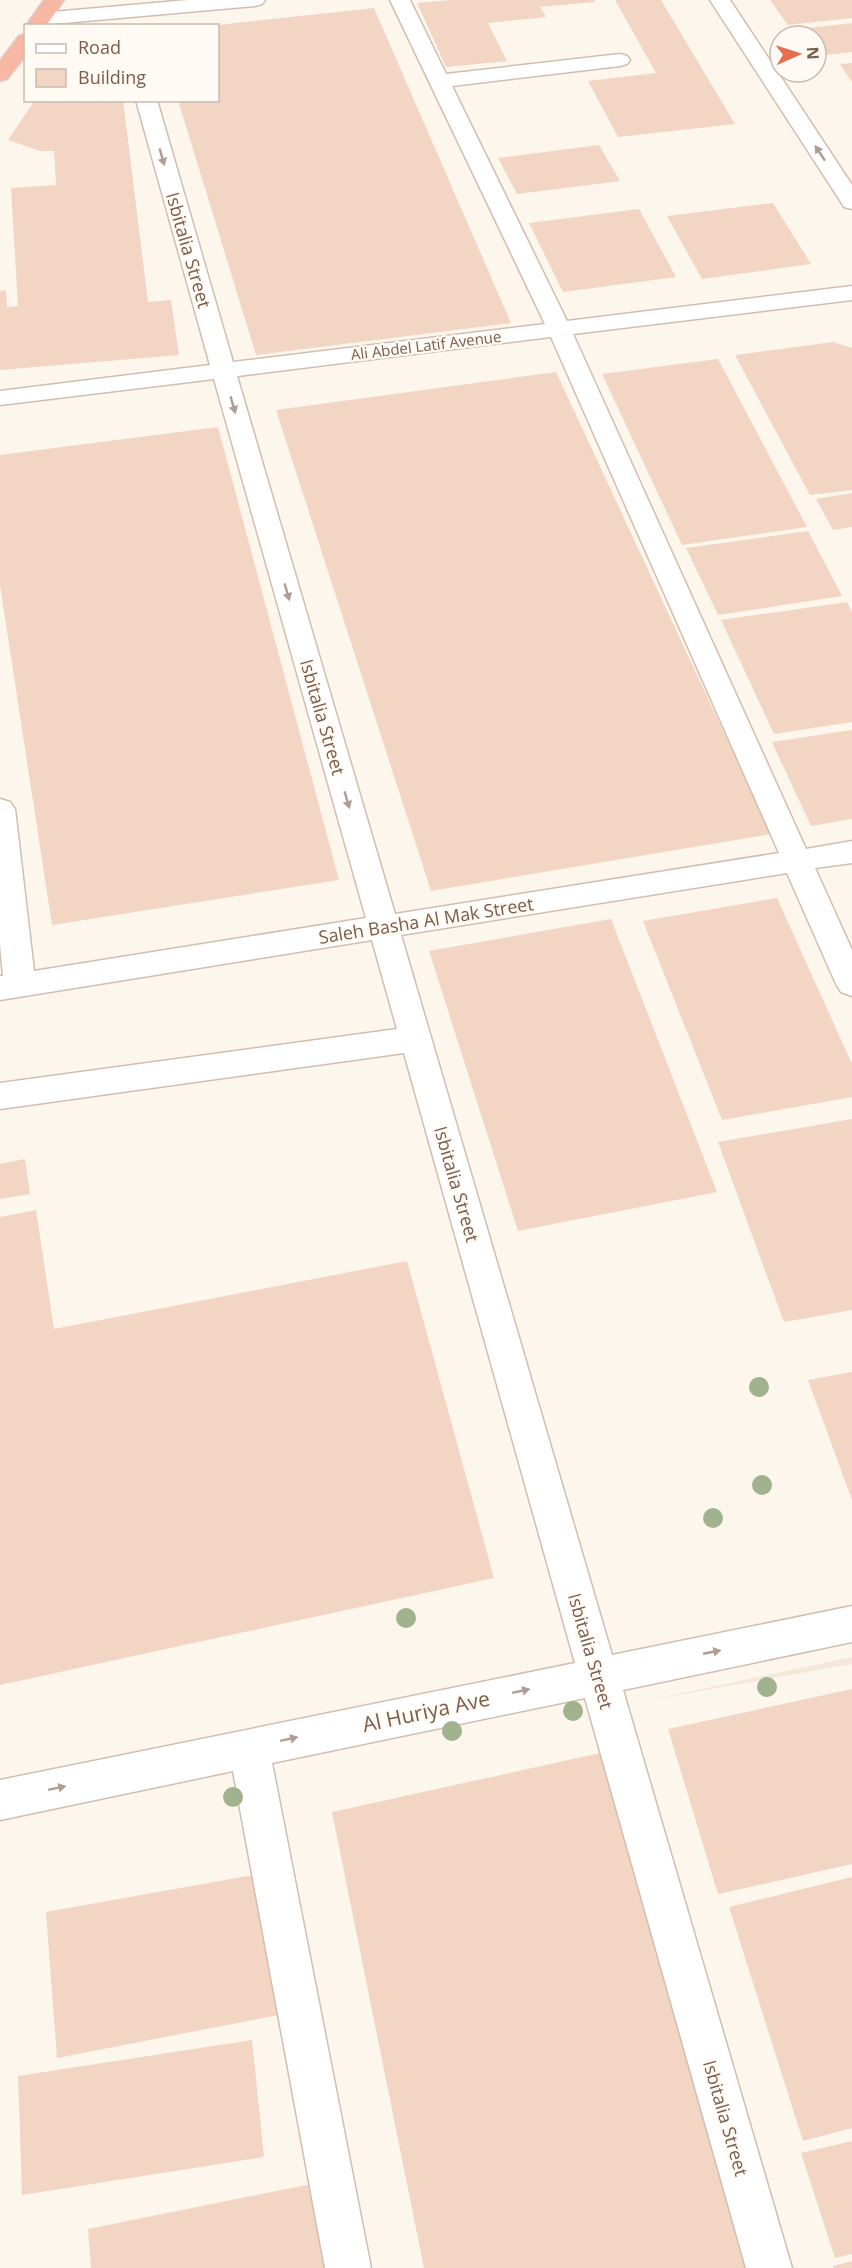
<svg xmlns="http://www.w3.org/2000/svg" width="852" height="2268" viewBox="0 0 852 2268" font-family="'Open Sans',sans-serif">
<rect width="100%" height="100%" fill="#fdf6ec"/>
<path fill="#f5e8da" d="M852,1657V1664L650,1700Z"/>
<path fill="#f3d5c3" d="M449,0H595V2L540,7L546,17L488,23L507,61L446,67L417,3Z
M615,0H661L735,124L618,137L588,81L656,73Z
M770,0H852V18L788,25Z
M374,8L511,323L256,355L178,100H218V25Z
M852,23V52L818,56L816,36H804L799,29Z
M852,63V82L840,64Z
M35,100H123L148,302L171,300L179,355L0,370V291L6,290L7,307L18,306L11,188L56,185L54,151H40L8,140Z
M599,145L620,181L517,194L498,158Z
M773,203L811,264L702,279L667,216Z
M639,209L676,277L563,292L529,223Z
M833,342L852,348V490L810,495L735,355Z
M718,359L807,527L682,545L602,374Z
M556,372L771,834L431,891L276,410Z
M218,427L339,880L52,925L0,585V455Z
M852,493V527L833,530L816,499Z
M808,531L842,596L718,615L686,548Z
M847,602L852,612V722L774,734L721,620Z
M852,730V819L811,826L772,742Z
M777,898L852,1064V1097L722,1120L643,921Z
M611,919L717,1192L518,1231L429,951Z
M852,1119V1310L784,1322L718,1142Z
M25,1159L30,1194L0,1199V1164Z
M36,1210L54,1329L407,1261L494,1578L0,1685V1217Z
M852,1372V1500L808,1380Z
M852,1689V1864L718,1894L668,1729Z
M605,1752L752,2268H424L332,1812Z
M270,1872L289,2013L57,2058L46,1912Z
M852,1877V2128L803,2141L729,1907Z
M252,2040L264,2157L22,2195L18,2076Z
M852,2141V2254L835,2258L801,2153Z
M316,2183L328,2268H91L88,2229Z
M852,2261V2268H833V2266Z"/>
<g fill="none" stroke-linecap="round" stroke-linejoin="round">
<defs>
<path id="minor" d="M188,0H265L262,4L255,6L41,25L34,23L31,19L34,15L41,13Z
M390,0H410L446,74L620,54L627,56L630,60L627,64L620,66L452,86L567,321L852,286V300L573,334L806,849L852,841V863L815,868L852,950V996L841,992L836,984L787,873L401,935L612,1655L852,1606V1642L623,1690L792,2268H746L585,1698L272,1763L371,2268H325L233,1771L0,1820V1780L575,1663L404,1053L0,1109V1083L397,1029L372,940L0,1000V976H3L0,944V799L10,802L15,809L34,971L366,918L214,379L0,405V391L210,365L136,100H157L233,362L545,324ZM551,337L779,853L395,914L237,376Z
M710,0H730L852,185V209L844,207L841,202Z"/>
<path id="highway" d="M44,0H64L46,26H26Z
M26,34V55L7,79L0,81V61L19,36Z"/>
</defs>
<use href="#minor" stroke="#d1beb0" stroke-width="3"/>
<use href="#highway" stroke="#dad1cd" stroke-width="3"/>
<use href="#minor" fill="#fff" fill-rule="evenodd"/>
<use href="#highway" fill="#f7b7a3" fill-rule="evenodd"/>
</g>
<g fill="#a0b28e">
<circle cx="759" cy="1387" r="10"/>
<circle cx="762" cy="1485" r="10"/>
<circle cx="713" cy="1518" r="10"/>
<circle cx="406" cy="1618" r="10"/>
<circle cx="767" cy="1687" r="10"/>
<circle cx="573" cy="1711" r="10"/>
<circle cx="452" cy="1731" r="10"/>
<circle cx="233" cy="1797" r="10"/>
</g>
<defs><path id="oneway-solid" d="M-6-.8H1V-3.2L6.5 0L1 3.2V.8H-6Z" transform="scale(1.5)"/></defs>
<g fill="#af9d94">
<use href="#oneway-solid" transform="translate(820 153) rotate(-123)"/>
<use href="#oneway-solid" transform="translate(162 157) rotate(74)"/>
<use href="#oneway-solid" transform="translate(233 405) rotate(74)"/>
<use href="#oneway-solid" transform="translate(287 592) rotate(74)"/>
<use href="#oneway-solid" transform="translate(347 800) rotate(74)"/>
<use href="#oneway-solid" transform="translate(712 1652) rotate(-11)"/>
<use href="#oneway-solid" transform="translate(521 1691) rotate(-12)"/>
<use href="#oneway-solid" transform="translate(289 1739) rotate(-12)"/>
<use href="#oneway-solid" transform="translate(57 1788) rotate(-12)"/>
</g>
<g text-anchor="middle" dominant-baseline="central" stroke-width="4.5" stroke-linejoin="round" paint-order="stroke">
<g font-size="15" fill="#7a5c4d" stroke="#fffaf3">
<text transform="translate(426 345) rotate(-7)">Ali Abdel Latif Avenue</text>
</g>
<g font-size="18" fill="#7a5c4d" stroke="#fffaf3">
<text transform="translate(189 250) rotate(74)">Isbitalia Street</text>
<text transform="translate(323 717) rotate(74)">Isbitalia Street</text>
<text transform="translate(426 920) rotate(-9)">Saleh Basha Al Mak Street</text>
<text transform="translate(457 1184) rotate(74)">Isbitalia Street</text>
<text transform="translate(591 1651) rotate(74)">Isbitalia Street</text>
<text transform="translate(726 2118) rotate(74)">Isbitalia Street</text>
</g>
<g font-size="21" fill="#7a5c4d" stroke="#fffaf3">
<text transform="translate(426 1711) rotate(-12)">Al Huriya Ave</text>
</g>
</g>
<rect x="24" y="24" width="195" height="78" fill="#fffaf3" stroke="#cabbb1" stroke-width="1.5"/>
<rect x="36" y="44" width="30" height="9" fill="#ffffff" stroke="#cabbb1" stroke-width="1.5"/>
<text x="78" y="54" font-size="18" fill="#7a5c4d">Road</text>
<rect x="36" y="69" width="30" height="18" fill="#f3d5c3" stroke="#cabbb1" stroke-width="1.5"/>
<text x="78" y="84" font-size="18" fill="#7a5c4d">Building</text>
<g transform="translate(798 54) rotate(87)"><circle r="28" fill="#fffaf3" stroke="#cabbb1" stroke-width="1.5"/>
<path d="M0-4.5L10 22L0 15L-10 22Z" fill="#e76f51"/>
<text y="-9" font-size="16" font-weight="bold" text-anchor="middle" fill="#7a5c4d">N</text>
</g>
</svg>
